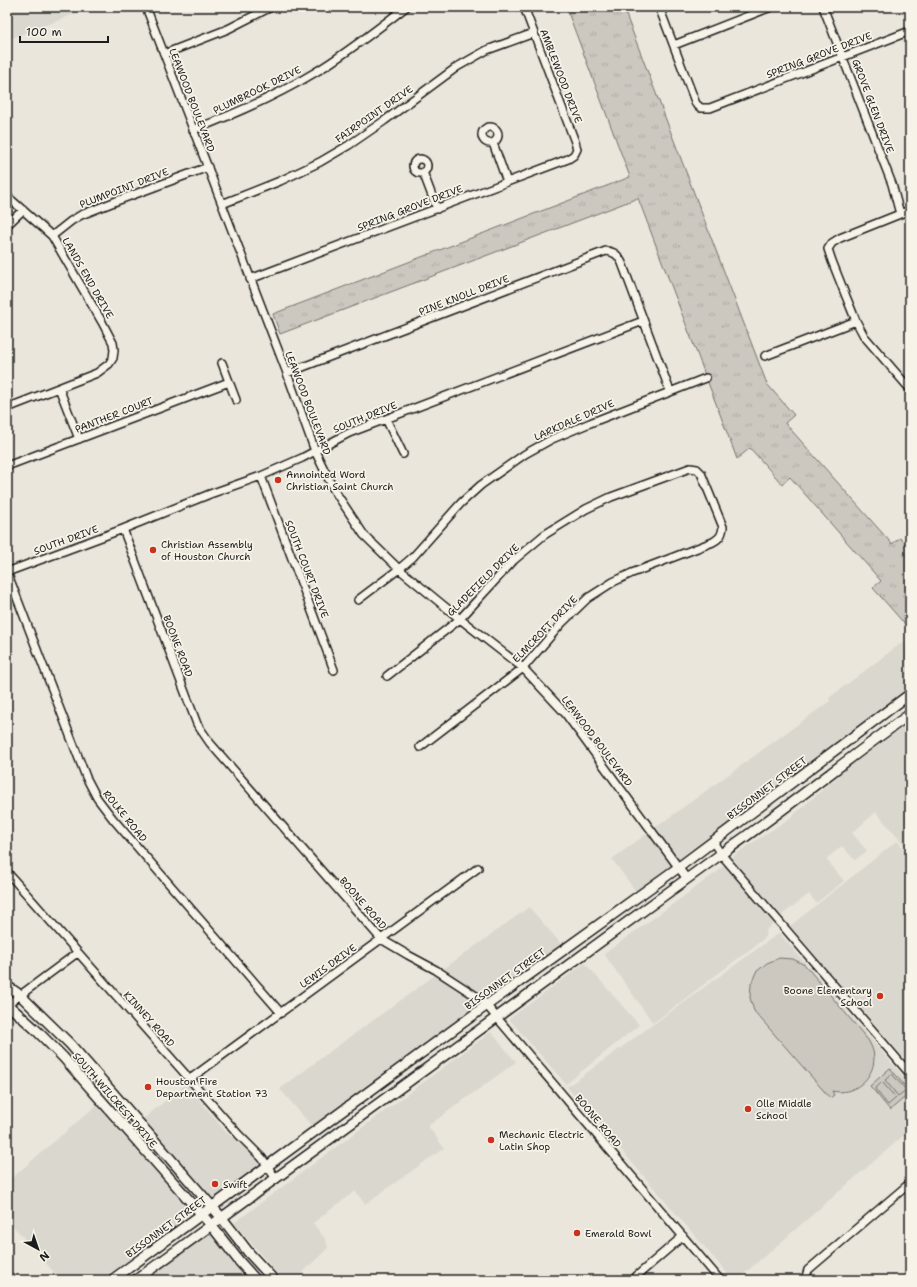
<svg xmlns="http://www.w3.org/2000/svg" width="917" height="1287" viewBox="0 0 917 1287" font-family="'Shantell Sans',sans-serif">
<defs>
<pattern id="grass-tufts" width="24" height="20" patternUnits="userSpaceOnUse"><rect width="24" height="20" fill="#ccc8c0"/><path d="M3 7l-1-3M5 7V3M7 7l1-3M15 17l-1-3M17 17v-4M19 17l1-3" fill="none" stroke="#afaba4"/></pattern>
<pattern id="park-crowns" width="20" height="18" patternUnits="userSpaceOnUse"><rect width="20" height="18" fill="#ccc8c0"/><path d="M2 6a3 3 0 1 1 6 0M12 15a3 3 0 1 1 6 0" fill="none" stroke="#afaba4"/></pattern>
</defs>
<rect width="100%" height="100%" fill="#eae6dc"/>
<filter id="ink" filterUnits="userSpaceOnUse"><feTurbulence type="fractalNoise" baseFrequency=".025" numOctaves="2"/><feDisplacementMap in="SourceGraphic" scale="8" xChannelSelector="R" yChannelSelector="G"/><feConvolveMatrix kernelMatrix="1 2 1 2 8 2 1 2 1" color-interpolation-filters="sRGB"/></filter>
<g filter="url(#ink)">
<path fill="#dad7ce" d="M7,7H89L90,8L7,40Z
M904,641L910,647V691L637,893L612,859L830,701L829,698Z
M910,722V852L876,812L852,833L867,851L855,860L842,846L826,859L844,881L816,903L809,894L783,914L767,929L765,938L653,1023L604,954L717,872L737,853L790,818L852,764Z
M897,841L910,855V1065L790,926Z
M529,907L562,945L314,1129L280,1089L324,1056Z
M779,933L910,1084V1130L737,1280H733L567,1087Z
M585,963L639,1025L566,1084L509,1019Z
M491,1032L516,1062L428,1126L444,1148L365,1204L355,1191L313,1223L326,1240L328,1248L308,1267L297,1280H283L234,1223Z
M186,1084L225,1131L263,1164L213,1203L143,1119Z
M97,1105L194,1215L106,1280H61L7,1219V1182Z
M210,1233L250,1280H146Z"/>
<path fill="url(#grass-tufts)" stroke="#74726e" d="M566,7H623L767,384L794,415L785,423L892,544L900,538L910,549V630L873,588L881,581L790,477L782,484L750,448L737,459L638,198L280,334L273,314L630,177Z"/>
<path fill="url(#park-crowns)" stroke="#74726e" d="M890,1068L910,1092V1093L890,1110L870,1086Z"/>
<path fill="#ccc8c0" stroke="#74726e" d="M779,958L793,959L805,965L868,1040C871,1045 874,1051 874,1058C874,1079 853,1096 832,1091L834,1095L830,1098L754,1011L750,998L751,984L756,972L767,963Z
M892,1074L906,1090L898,1096L885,1080Z
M882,1082L896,1098L888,1105L875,1089Z"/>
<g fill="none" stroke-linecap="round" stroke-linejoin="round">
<defs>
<path id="minor" d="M146,7L287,373L315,451L334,490L364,535L399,569L460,619L523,668L565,713L687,879
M659,7L696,104L701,108H710L910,31
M823,7L892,184L900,214
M674,45L771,7
M164,54L228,29L271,7
M482 135a8 8 0 1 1 16 0a8 8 0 1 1-16 0Z
M193,130C235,114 276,96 314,73C346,54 376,30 406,7
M493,143L507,182
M413 166a7 7 0 1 1 14 0a7 7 0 1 1-14 0Z
M423,172L437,209
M7,196L52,236L102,322L113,343L114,350L113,358L109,364L97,373L7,408
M222,204L280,181L320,162L349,145L384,121L457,67L487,50L534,33
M910,210L840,238L832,243L828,249L832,261L845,294L856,321L864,336L910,389
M7,225L23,210
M52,236L71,221L81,215L119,200L208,167
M250,279L568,159L574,155L577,149L575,142L524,7
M765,356L856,321
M222,363L236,400
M287,373L606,251C615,252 618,255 622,263L670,391
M59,388L79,439
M386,419L403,454
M7,466L229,382
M261,476L334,670
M123,529L197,724L210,743L381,939L408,955L436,970L482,1000L720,1280
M7,572L123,529L210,494L261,476L302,458L349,433L643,321
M7,572L86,777L97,798L113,819L281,1013
M358,600L399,569L413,557L461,503L481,485L525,454L552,439L590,423L706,378
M387,676L460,619L514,560L544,535L586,509L611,497L690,468L697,469L701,473L723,527C722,535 720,538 713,542L632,573L613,582L588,598L562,623L523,668L420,747
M713,842L721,854L910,1074
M7,872L239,1135L262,1158L276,1179
M7,1005L77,953
M190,1079L478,868
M632,1280L683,1236
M805,1280L808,1270L910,1183"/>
<path id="major" d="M7,986L20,995L70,1044L222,1218L249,1253L274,1280
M7,1004L35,1029L63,1057L211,1225L239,1261L256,1280
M112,1280L487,1005L679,867L910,694
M136,1280L721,854C786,809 846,760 910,714"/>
</defs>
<use href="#minor" stroke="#1c1c1c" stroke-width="10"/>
<use href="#major" stroke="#1c1c1c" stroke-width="12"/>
<use href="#minor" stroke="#f7f3e8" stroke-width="7"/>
<use href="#major" stroke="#f7f3e8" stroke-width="9"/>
</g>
</g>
<g fill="#c8321e" stroke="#f7f3e8" stroke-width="1.5">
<circle cx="278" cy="480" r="4"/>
<circle cx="153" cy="550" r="4"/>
<circle cx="880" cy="996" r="4"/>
<circle cx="148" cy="1087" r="4"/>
<circle cx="748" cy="1109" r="4"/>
<circle cx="491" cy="1140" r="4"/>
<circle cx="215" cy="1184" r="4"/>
<circle cx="577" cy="1233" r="4"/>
</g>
<g text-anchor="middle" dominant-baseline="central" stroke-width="3.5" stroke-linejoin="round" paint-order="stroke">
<g font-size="10" fill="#1c1c1c" stroke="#f7f3e8">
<text transform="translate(819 55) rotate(-21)">SPRING GROVE DRIVE</text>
<text transform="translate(561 76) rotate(69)">AMBLEWOOD DRIVE</text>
<text transform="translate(257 90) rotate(-26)">PLUMBROOK DRIVE</text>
<text transform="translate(192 100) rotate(69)">LEAWOOD BOULEVARD</text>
<text transform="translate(873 106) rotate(69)">GROVE GLEN DRIVE</text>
<text transform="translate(374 114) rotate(-35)">FAIRPOINT DRIVE</text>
<text transform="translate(124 188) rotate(-21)">PLUMPOINT DRIVE</text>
<text transform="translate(410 208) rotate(-21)">SPRING GROVE DRIVE</text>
<text transform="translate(88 278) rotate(60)">LANDS END DRIVE</text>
<text transform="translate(464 295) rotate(-21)">PINE KNOLL DRIVE</text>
<text transform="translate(308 403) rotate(69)">LEAWOOD BOULEVARD</text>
<text transform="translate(114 415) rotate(-21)">PANTHER COURT</text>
<text transform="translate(365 417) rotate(-22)">SOUTH DRIVE</text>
<text transform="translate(574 420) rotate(-24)">LARKDALE DRIVE</text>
<text transform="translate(66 540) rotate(-20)">SOUTH DRIVE</text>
<text transform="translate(307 569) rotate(69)">SOUTH COURT DRIVE</text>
<text transform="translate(483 580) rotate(-45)">GLADEFIELD DRIVE</text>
<text transform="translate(545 629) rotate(-46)">ELMCROFT DRIVE</text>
<text transform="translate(178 646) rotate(69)">BOONE ROAD</text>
<text transform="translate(597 741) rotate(53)">LEAWOOD BOULEVARD</text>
<text transform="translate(767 788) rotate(-37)">BISSONNET STREET</text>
<text transform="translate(125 816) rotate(51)">ROLKE ROAD</text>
<text transform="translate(363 903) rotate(49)">BOONE ROAD</text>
<text transform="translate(328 966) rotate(-36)">LEWIS DRIVE</text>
<text transform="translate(505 979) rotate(-36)">BISSONNET STREET</text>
<text transform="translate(149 1019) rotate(48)">KINNEY ROAD</text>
<text transform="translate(115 1100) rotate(49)">SOUTH WILCREST DRIVE</text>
<text transform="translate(598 1121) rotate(50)">BOONE ROAD</text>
<text transform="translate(166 1227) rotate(-36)">BISSONNET STREET</text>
</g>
<g font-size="10" fill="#1c1c1c" stroke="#f7f3e8" text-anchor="start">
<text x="286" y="474">Annointed Word<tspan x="286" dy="12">Christian Saint Church</tspan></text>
<text x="161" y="544">Christian Assembly<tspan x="161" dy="12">of Houston Church</tspan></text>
<text x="872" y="990" text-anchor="end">Boone Elementary<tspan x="872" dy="12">School</tspan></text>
<text x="156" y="1081">Houston Fire<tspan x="156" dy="12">Department Station 73</tspan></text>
<text x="756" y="1103">Olle Middle<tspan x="756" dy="12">School</tspan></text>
<text x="499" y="1134">Mechanic Electric<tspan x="499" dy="12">Latin Shop</tspan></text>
<text x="223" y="1184">Swift</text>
<text x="585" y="1233">Emerald Bowl</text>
</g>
</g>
<rect width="917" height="1287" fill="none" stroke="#f7f3e8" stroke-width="24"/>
<rect x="12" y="12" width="893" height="1263" fill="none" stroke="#1c1c1c" stroke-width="1.5" filter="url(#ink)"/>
<g transform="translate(38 1249) rotate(140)" stroke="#f7f3e8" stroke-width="3" paint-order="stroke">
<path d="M0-3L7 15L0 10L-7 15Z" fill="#1c1c1c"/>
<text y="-6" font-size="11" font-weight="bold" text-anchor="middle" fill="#1c1c1c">N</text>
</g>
<path d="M20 36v6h88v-6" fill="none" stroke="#1c1c1c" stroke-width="2"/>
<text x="26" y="36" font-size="12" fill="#1c1c1c" stroke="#f7f3e8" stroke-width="3" paint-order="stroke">100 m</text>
</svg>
